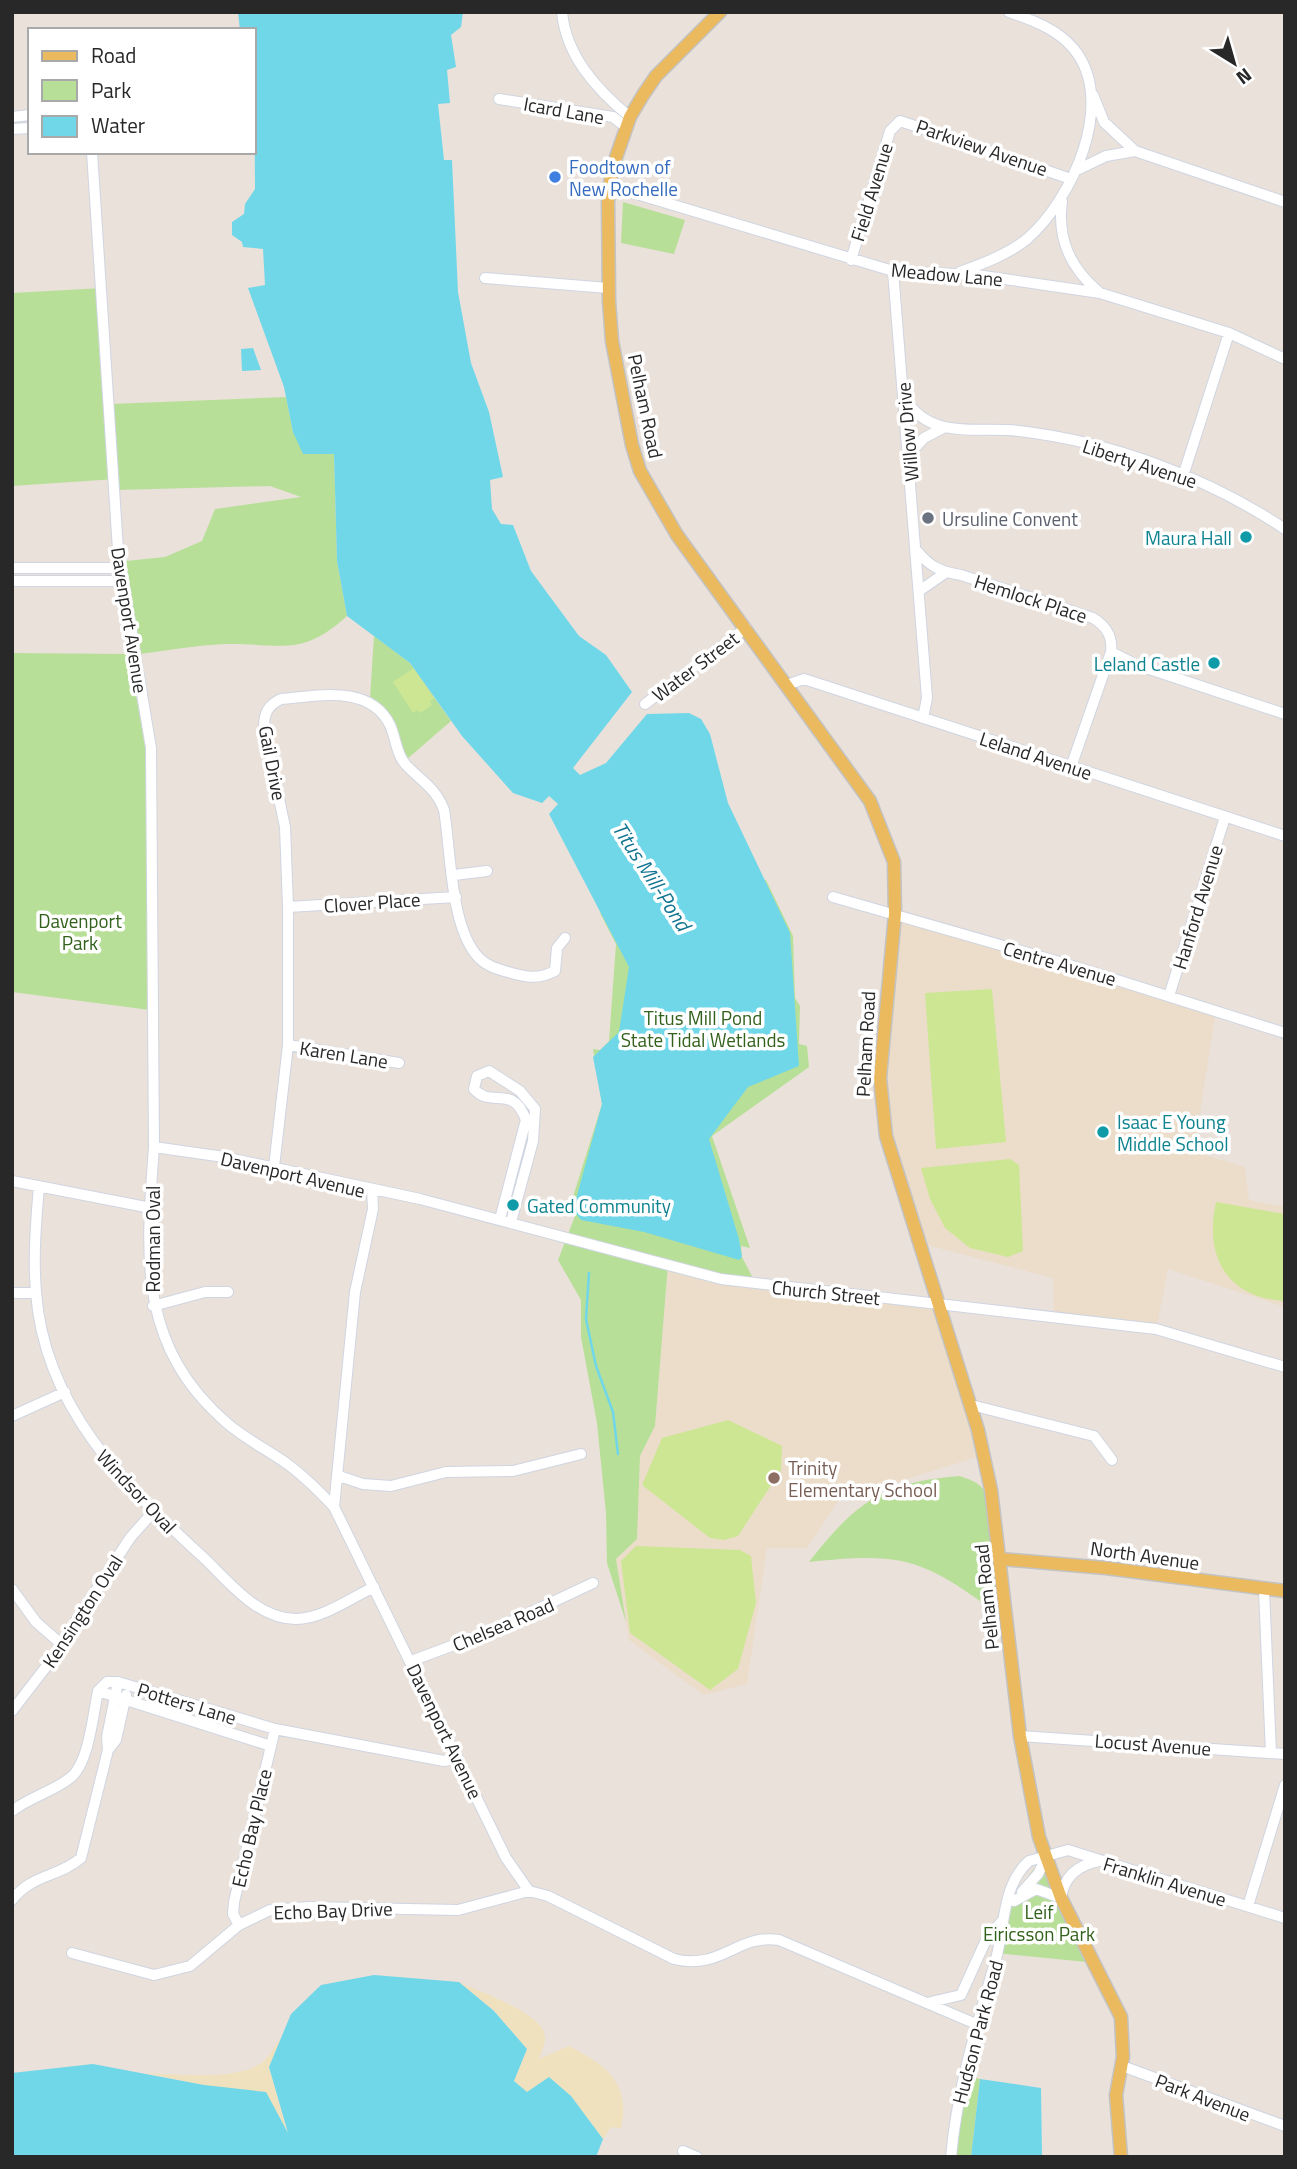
<svg xmlns="http://www.w3.org/2000/svg" width="1297" height="2169" viewBox="0 0 1297 2169" font-family="'Titillium Web',sans-serif">
<rect width="100%" height="100%" fill="#eae1da"/>
<path fill="#ebddca" d="M891,915L1216,1010L1194,1152L1245,1167L1249,1200L1285,1207V1307L1168,1269L1156,1331L1054,1319L1053,1278L919,1243L883,1110Z
M668,1264L721,1279L938,1307L984,1455L839,1500L807,1548H767L747,1684L703,1695L629,1640L616,1559L637,1539L640,1456L655,1426Z"/>
<path fill="#b8df98" d="M623,202L685,220L674,254L621,243Z
M103,288L111,404L286,397L293,432L334,454L337,561L347,616C301,658 281,643 226,644C194,645 161,652 129,655L145,746L150,1010L12,992V653L128,654L116,562L165,557L202,541L215,509L301,497L270,486L117,490L116,479L12,486V293Z
M374,636L410,663L451,721L406,760L370,698Z
M766,880L793,936L795,998L800,1006L799,1044L807,1046L809,1067L712,1136L750,1248L741,1246L742,1257L756,1284L668,1264L655,1426L640,1456L637,1539L616,1559L626,1622L607,1563L606,1513L597,1423L581,1337V1300L558,1260L575,1216L571,1203L602,1104L593,1049L600,1050L609,1041L616,944L600,913Z
M959,1476C968,1479 977,1481 983,1489C1001,1513 993,1583 998,1614C922,1558 903,1552 809,1562C855,1503 883,1482 959,1476Z
M1043,1856L1097,1963L995,1953L1006,1907Z
M961,2074L980,2079L971,2157H950Z"/>
<path fill="#efe1bd" d="M459,1982C480,1992 536,2011 544,2032C547,2042 542,2050 539,2059L569,2046C607,2066 631,2083 621,2128L611,2127L603,2139L571,2096L527,2092L514,2081L527,2049L494,2011Z
M281,2037L269,2068L288,2134L204,2085L145,2073C176,2074 242,2082 265,2060C271,2054 276,2044 281,2037Z"/>
<path fill="#cde694" d="M414,668L434,698L430,701L432,705L420,713L417,710L413,713L393,682Z
M992,989L1006,1142L936,1149L925,993Z
M1010,1159L1019,1165L1023,1251L1008,1257L970,1248L945,1228L930,1199L921,1168Z
M1216,1202L1285,1214V1301C1226,1298 1204,1256 1216,1202Z
M728,1420L782,1446L781,1470L738,1536L724,1540L710,1538L642,1485L662,1438Z
M636,1546L740,1550L751,1556L756,1603L738,1669L710,1690L630,1633L621,1561Z"/>
<path fill="#70d7e9" d="M238,12H463L461,27L451,35L456,67L447,70L450,103L438,104L444,160H452L458,292L471,363L489,412L503,477L490,480L492,509L501,524L513,525L531,571L579,636L606,655L632,692L573,768L580,775L606,763L647,714L689,713L701,719L710,734L728,803L790,933L799,1066L748,1087L709,1139L739,1239L742,1257L739,1260L644,1232L581,1220L573,1210L602,1104L593,1057L619,1032L629,967L549,814L558,804L549,796L542,803L513,793L462,736L410,663L347,616L337,561L334,454H303L293,432L284,387L248,288L265,285L263,249L243,247L242,242L232,235V222L244,214L245,204L255,189L254,30H240Z
M253,348L261,370L242,371L241,349Z
M374,1975L459,1982L494,2011L527,2049L514,2081L527,2092L549,2077L571,2096L603,2139L596,2157H12V2073L93,2064L204,2085L266,2092L288,2133L269,2067L291,2014L321,1985Z
M980,2079L1041,2088L1042,2157H971Z"/>
<g fill="none" stroke-linecap="round" stroke-linejoin="round">
<path stroke="#70d7e9" stroke-width="2.5" d="M589,1273L586,1319L596,1366L613,1412L618,1454"/>
<defs>
<path id="minor" d="M562,12C566,56 597,90 630,117
M1093,95L1104,122L1135,151L1285,202
M499,99L613,117L626,127
M12,117L30,115
M12,129L30,128
M92,152L118,550L151,748L154,1147L224,1157L420,1199L721,1279L1156,1329L1285,1367
M1075,171L1106,156L1135,151
M610,186L893,271L977,275L1100,293L1229,333L1285,359
M1062,201C1057,239 1070,268 1099,292
M851,260L890,131L900,121L1071,179
M893,271L927,698L923,718
M960,272C984,263 1007,255 1027,239C1072,200 1118,101 1073,48C1057,29 1032,20 1009,12
M485,278L608,288
M906,400C932,441 979,426 1019,431C1112,442 1207,477 1285,529
M910,453L924,438L943,428
M1183,476L1229,333
M918,552C930,567 942,572 961,575L1093,618C1106,626 1113,636 1111,652L1071,767
M12,568H120
M12,581H122
M919,591L945,573
M1111,652L1137,665L1285,714
M787,685L804,679L1285,836
M645,704L746,628
M454,875L487,871
M833,897L1063,963L1285,1033
M288,907L456,897
M1169,996L1225,817
M288,1045L399,1063
M154,1147C146,1256 137,1346 228,1424C246,1439 267,1450 286,1463C304,1476 319,1491 334,1507L506,1858L529,1891L548,1896L674,1959C721,1971 738,1933 779,1940L976,2024
M274,1167L288,1045V907L285,827L264,727C264,713 268,705 281,699C318,696 370,684 390,725C396,738 396,754 406,765C421,781 436,788 444,810C451,851 450,928 479,958C487,966 497,969 508,972C526,977 537,980 555,971L557,948L565,938
M12,1181L151,1208
M39,1186C36,1221 33,1257 36,1292C44,1407 125,1486 205,1559C230,1583 258,1619 296,1619C322,1619 351,1598 374,1587
M500,1219L526,1120C513,1083 491,1109 474,1089L477,1076L489,1071L520,1091L535,1109L533,1141L511,1222
M12,1293H36
M153,1306L205,1292H228
M971,1405L1094,1436L1112,1460
M12,1416L65,1392
M339,1476L363,1484L391,1486L446,1472L513,1471L581,1454
M334,1507L355,1292L373,1209L372,1189
M12,1589L36,1622L60,1643
M1264,1590L1271,1753
M411,1661L489,1632L593,1583
M98,1691L107,1682H118L275,1729L444,1761L458,1758
M98,1691L271,1746
M12,1711L49,1663L130,1538L153,1512
M1020,1736L1285,1754
M108,1750L116,1740L126,1695
M12,1811C30,1797 52,1792 70,1778C89,1764 93,1714 98,1691
M1022,1892L1038,1874L1046,1858
M12,1900C32,1874 59,1877 81,1858L108,1750L107,1737L118,1682
M1014,1901L1036,1889L1061,1898C1064,1876 1078,1865 1099,1861
M1248,1906L1285,1785
M239,1925L233,1914L234,1902L275,1729
M72,1953L154,1975L190,1966L239,1925L270,1910L309,1907L458,1910L529,1891
M931,2002L961,1995L986,1940L1003,1920
M1122,2066L1285,2126
M683,2151L697,2157
M951,2157C957,2088 977,2025 996,1959C1005,1926 1002,1885 1029,1861L1068,1850L1285,1918"/>
<path id="major" d="M720,12L656,76L643,95L630,117L612,169L608,202L609,301L612,341L632,445L640,471L677,535L870,801L894,862L895,914L880,1078L886,1136L978,1430L991,1490L1020,1736L1039,1837L1061,1898L1121,2017L1123,2057L1116,2095L1121,2157
M1001,1559L1106,1568L1285,1591"/>
</defs>
<use href="#minor" stroke="#cfd5e1" stroke-width="12"/>
<use href="#major" stroke="#c3c3c3" stroke-width="15"/>
<use href="#minor" stroke="#fff" stroke-width="10"/>
<use href="#major" stroke="#ebba5e" stroke-width="12"/>
</g>
<circle fill="#3f7fe0" stroke="#fff" stroke-width="2.5" cx="555" cy="177" r="7"/>
<circle fill="#6b7280" stroke="#fff" stroke-width="2.5" cx="928" cy="518" r="7"/>
<g fill="#0f9aa8" stroke="#fff" stroke-width="2.5">
<circle cx="1246" cy="537" r="7"/>
<circle cx="1214" cy="663" r="7"/>
<circle cx="1103" cy="1132" r="7"/>
<circle cx="513" cy="1205" r="7"/>
</g>
<circle fill="#8d6e63" stroke="#fff" stroke-width="2.5" cx="774" cy="1478" r="7"/>
<g text-anchor="middle" dominant-baseline="central" stroke-width="7" stroke-linejoin="round" paint-order="stroke">
<g font-size="19" fill="#282828" stroke="#fff">
<text transform="translate(564 110) rotate(10)">Icard Lane</text>
<text transform="translate(982 147) rotate(19)">Parkview Avenue</text>
<text transform="translate(871 192) rotate(-73)">Field Avenue</text>
<text transform="translate(947 274) rotate(5)">Meadow Lane</text>
<text transform="translate(646 406) rotate(78)">Pelham Road</text>
<text transform="translate(907 432) rotate(-95)">Willow Drive</text>
<text transform="translate(1140 463) rotate(18)">Liberty Avenue</text>
<text transform="translate(1031 598) rotate(18)">Hemlock Place</text>
<text transform="translate(130 620) rotate(81)">Davenport Avenue</text>
<text transform="translate(695 666) rotate(-37)">Water Street</text>
<text transform="translate(1036 755) rotate(18)">Leland Avenue</text>
<text transform="translate(273 763) rotate(79)">Gail Drive</text>
<text transform="translate(372 902) rotate(-4)">Clover Place</text>
<text transform="translate(1197 907) rotate(-73)">Hanford Avenue</text>
<text transform="translate(1060 963) rotate(16)">Centre Avenue</text>
<text transform="translate(865 1044) rotate(-87)">Pelham Road</text>
<text transform="translate(344 1054) rotate(9)">Karen Lane</text>
<text transform="translate(293 1174) rotate(13)">Davenport Avenue</text>
<text transform="translate(152 1239) rotate(-90)">Rodman Oval</text>
<text transform="translate(826 1292) rotate(6)">Church Street</text>
<text transform="translate(137 1491) rotate(47)">Windsor Oval</text>
<text transform="translate(1145 1555) rotate(8)">North Avenue</text>
<text transform="translate(986 1597) rotate(-96)">Pelham Road</text>
<text transform="translate(82 1611) rotate(-57)">Kensington Oval</text>
<text transform="translate(503 1624) rotate(-23)">Chelsea Road</text>
<text transform="translate(187 1703) rotate(17)">Potters Lane</text>
<text transform="translate(445 1731) rotate(64)">Davenport Avenue</text>
<text transform="translate(1153 1744) rotate(4)">Locust Avenue</text>
<text transform="translate(251 1828) rotate(-77)">Echo Bay Place</text>
<text transform="translate(1165 1881) rotate(17)">Franklin Avenue</text>
<text transform="translate(333 1910) rotate(-2)">Echo Bay Drive</text>
<text transform="translate(977 2032) rotate(-75)">Hudson Park Road</text>
<text transform="translate(1203 2097) rotate(21)">Park Avenue</text>
</g>
<g font-size="19" fill="#366cbe" stroke="#fff" text-anchor="start">
<text x="569" y="166">Foodtown of<tspan x="569" dy="22">New Rochelle</tspan></text>
</g>
<g font-size="19" fill="#5b616d" stroke="#fff" text-anchor="start">
<text x="942" y="518">Ursuline Convent</text>
</g>
<g font-size="19" fill="#0d838f" stroke="#fff" text-anchor="end">
<text x="1232" y="537">Maura Hall</text>
<text x="1200" y="663">Leland Castle</text>
<text x="1117" y="1121" text-anchor="start">Isaac E Young<tspan x="1117" dy="22">Middle School</tspan></text>
<text x="527" y="1205" text-anchor="start">Gated Community</text>
</g>
<g font-size="19" fill="#32611c" stroke="#fff">
<text x="80" y="920">Davenport<tspan x="80" dy="22">Park</tspan></text>
<text x="703" y="1017">Titus Mill Pond<tspan x="703" dy="22">State Tidal Wetlands</tspan></text>
<text x="1039" y="1911">Leif<tspan x="1039" dy="22">Eiricsson Park</tspan></text>
</g>
<g font-size="19" fill="#785e54" stroke="#fff" text-anchor="start">
<text x="788" y="1467">Trinity<tspan x="788" dy="22">Elementary School</tspan></text>
</g>
<g font-size="21" font-style="italic" fill="#127592" stroke="#fff">
<text transform="translate(652 876) rotate(57)">Titus Mill-Pond</text>
</g>
</g>
<rect width="1297" height="2169" fill="none" stroke="#282828" stroke-width="28"/>
<rect x="28" y="28" width="228" height="126" fill="#ffffff" stroke="#a9a9a9" stroke-width="2"/>
<rect x="42" y="51" width="35" height="10" fill="#ebba5e" stroke="#a9a9a9" stroke-width="2"/>
<text x="91" y="63" font-size="21" fill="#282828">Road</text>
<rect x="42" y="80" width="35" height="21" fill="#b8df98" stroke="#a9a9a9" stroke-width="2"/>
<text x="91" y="98" font-size="21" fill="#282828">Park</text>
<rect x="42" y="116" width="35" height="21" fill="#70d7e9" stroke="#a9a9a9" stroke-width="2"/>
<text x="91" y="133" font-size="21" fill="#282828">Water</text>
<g transform="translate(1234 63) rotate(143)" stroke="#ffffff" stroke-width="5" paint-order="stroke">
<path d="M0-5L12 26L0 18L-12 26Z" fill="#282828"/>
<text y="-10" font-size="19" font-weight="bold" text-anchor="middle" fill="#282828">N</text>
</g>
</svg>
